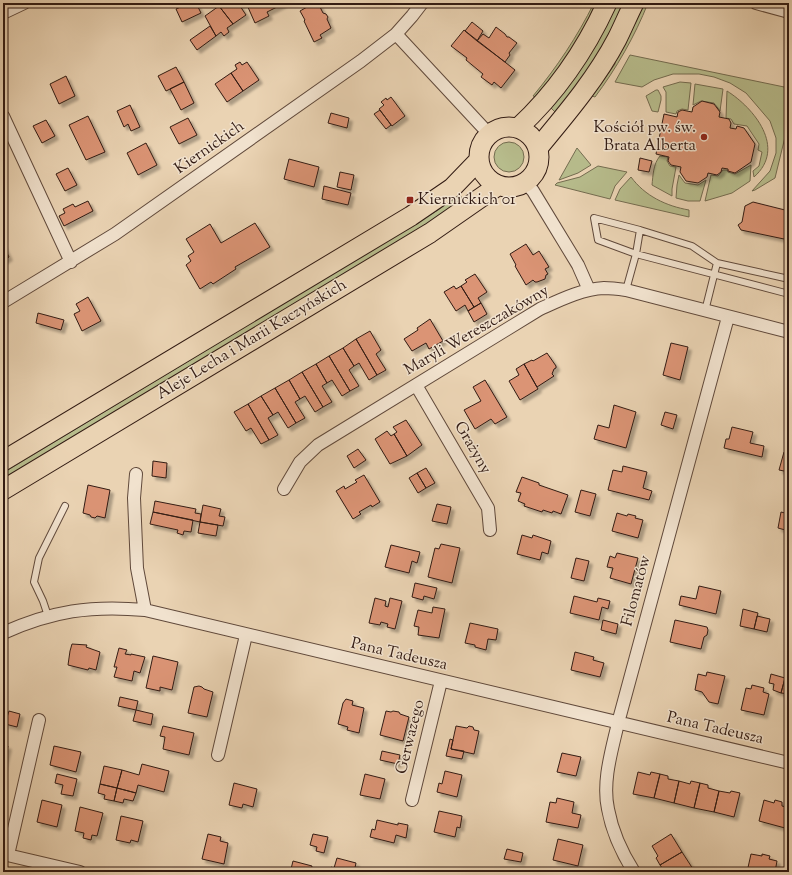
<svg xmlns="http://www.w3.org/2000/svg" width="792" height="875" viewBox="0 0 792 875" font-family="'Sorts Mill Goudy',serif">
<defs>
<filter id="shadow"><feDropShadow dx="3.5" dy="3.5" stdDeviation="1" flood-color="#0004"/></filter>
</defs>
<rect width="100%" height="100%" fill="#ead3b3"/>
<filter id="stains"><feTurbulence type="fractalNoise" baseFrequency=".005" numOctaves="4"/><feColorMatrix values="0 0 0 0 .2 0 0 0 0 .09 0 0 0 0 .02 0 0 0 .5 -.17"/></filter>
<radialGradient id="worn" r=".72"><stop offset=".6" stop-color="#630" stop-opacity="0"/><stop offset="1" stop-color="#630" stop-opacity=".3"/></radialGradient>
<path fill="#b7bc8c" stroke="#746c50" d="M594,3H597L579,39L566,58L536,97L533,96C557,67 577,37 594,3Z
M617,3H624C614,24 605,44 593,63C582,81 568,96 555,112L551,108C578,76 600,42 617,3Z
M644,3H648C635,36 616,69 595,97L592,96L615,64V61L627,40Z
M630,55L789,88V137H785L775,178L755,190L752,191L770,171L776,153V138L770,121L746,93L730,83L714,77L699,74H673L654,80L642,87L615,82Z
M680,82L691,83L688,110L682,109L677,111L676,114L666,112V92L663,87Z
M695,84L723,89L720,111L714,103L701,101L693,105Z
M656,90H658L661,96V100L658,112L652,111L646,96Z
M727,91C754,108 787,148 754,177L753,171L759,166L762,152L758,150L759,144L747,126L734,124L731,119L726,118Z
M494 157a15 15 0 1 1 30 0a15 15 0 1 1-30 0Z
M577,148L591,165L578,173L559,180Z
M660,156L668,157L667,161L670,166L676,167L672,189V196L652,185C653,176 653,164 660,156Z
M751,165L750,181L732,193L705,201L711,175L718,176L723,170H727L728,172L735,174Z
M598,166L627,172L615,186L610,199L555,185L557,183L580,177Z
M679,175L685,183L698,185L706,180L700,201H688L676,198L677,185Z
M631,177C645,196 666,206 689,210V217L615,200L620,189Z
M459,194L463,199L443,214L3,481V473L400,233L438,210Z"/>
<path fill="#db9474" stroke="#321b13" filter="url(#shadow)" d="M190,3H196L201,13L182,22L176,9Z
M223,3H238L246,15L233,24L219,6Z
M251,3H283V4L267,12L269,16L255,23L247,5Z
M309,3H318L323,13L326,14L328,17L327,19L331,28L320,35L322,38L314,42L304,21L305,20L300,11L307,7Z
M219,6L233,24L227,28L229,32L224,36L221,32L216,36L205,16Z
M472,22L483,31L477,41L465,31Z
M210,26L216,36L197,50L190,40Z
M496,27L505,34L507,37H509L517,43L509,53L510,55L505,62L477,41L483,34L489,38Z
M464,30L515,70L501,88L494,82L492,85L481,77L483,74L466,60L467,58L451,46Z
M240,62L242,65L247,62L259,80L243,91L231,73L237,69L235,65Z
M176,67L184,82L166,91L158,76Z
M231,73L243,91L227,102L215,84Z
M66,76L75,96L59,104L50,84Z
M184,82L194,103L181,110L170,89Z
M391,97L405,116L392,126L379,109L384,105L381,102L386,98L387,100Z
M702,101L714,104L720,112L719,117L729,119L731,123L730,128L736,129L737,126L744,128L755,144L751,162L735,173L728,171V169L722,168L721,172L717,175L708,173L707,177L698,183L686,181L680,172L681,167L671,165L668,161L669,157L656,154L664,114L677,117L678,112L682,110L692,112L693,107Z
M130,105L140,127L131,131L128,124L124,127L117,111Z
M380,110L391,125L386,129L374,114Z
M331,113L349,118L347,128L328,123Z
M88,116L105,152L86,160L69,125Z
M188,118L197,135L179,144L170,127Z
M46,120L55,136L42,143L33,126Z
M146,143L157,165L138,175L127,153Z
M640,158L652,161L649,172L638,170Z
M289,159L319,167L314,187L284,179Z
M68,168L77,185L65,191L56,174Z
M340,172L354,175L351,190L337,187Z
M324,186L351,193L348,205L322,199Z
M88,201L93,211L64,226L59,216L65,213L63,209L73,204L75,207Z
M753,202L789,211V238L785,237L784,239L741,230L738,225L742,222L745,206Z
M255,223L270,247L235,267L236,269L213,284L211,282L200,289L186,265L191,261L188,256L194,252L186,239L210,224L221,243Z
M526,244L533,255L539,251L549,267L545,269L548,274L546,275L545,279L537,282H535L533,280L526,285L515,266L516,265L510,254Z
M3,245L9,257L3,261Z
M475,274L487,292L478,298L481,303L474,307L461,286L467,282L465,280Z
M454,286L456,289L461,286L474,307L468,311L465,305L456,311L444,292Z
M88,297L101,321L82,331L74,314L80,311L76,304Z
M481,303L487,314L474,322L468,311Z
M38,313L64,320L61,330L36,323Z
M430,319L443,341L429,349L426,343L412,351L404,339L418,330L417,328Z
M370,331L381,350L376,354L386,370L377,375L356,339Z
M356,339L377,375L369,380L359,363L354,366L343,348Z
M671,343L688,347L680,380L663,375Z
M343,348L354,366L349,370L359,386L350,391L329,356Z
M547,353L556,366V368L554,369L552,374L554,376L537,387L524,364L532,360L533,361Z
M329,356L350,391L342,396L332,380L327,383L316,364Z
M316,364L327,383L322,386L332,402L323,407L302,372Z
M524,364L538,389L520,400L509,381L519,375L516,369Z
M302,372L323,407L315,412L305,396L300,399L289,380Z
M289,380L300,399L295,402L305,418L296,423L275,388Z
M485,380L507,417L495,424L491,419L475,429L464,410L481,401L473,387Z
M275,388L296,423L288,428L278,412L273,415L261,396Z
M261,396L273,415L268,418L278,435L269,440L248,404Z
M248,404L269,440L261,444L251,428L246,431L234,412Z
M614,405L636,412L626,448L594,439L598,425L609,428Z
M665,412L677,415L673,429L661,425Z
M406,420L422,445L407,456L394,434L397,432L393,427Z
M732,427L753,432L750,443L764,446L762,457L724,448L726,439H729Z
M387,431L391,436L394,434L407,456L390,464L375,439Z
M358,449L366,460L354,468L347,456Z
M784,452L789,454V472L779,470Z
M153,461L167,463L166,478L152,476Z
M623,466L647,472L643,488L652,491L649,500L608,490L613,470L622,472Z
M426,468L435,483L426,488L417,473Z
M417,473L426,488L418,493L409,478Z
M364,475L380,502L372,507L371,505L359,512L361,514L353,519L336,491L344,486L345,489L357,482L355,480Z
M522,477L539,483V485L568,495L561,514L553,511L552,513L543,510L542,512L524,506L525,504L518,501L521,493L516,492Z
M88,485L110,490L105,518L97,516L95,518L91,517L90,515L83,513Z
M581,490L596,494L590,516L575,512Z
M155,501L196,509L195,513L201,514L200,522L153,512Z
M437,504L451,507L447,524L432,521Z
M203,505L221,509L219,516L225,517L223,526L200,522Z
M153,512L193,520L191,532L184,531L183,535L177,533L178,530L150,524Z
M781,512L789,514V531L778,528Z
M617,513L627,516L628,514L636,516L635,518L643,520L638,538L612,531Z
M200,522L218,525L216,536L198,533Z
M522,535L532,538L533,535L551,541L548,554L542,552L540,560L517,554Z
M441,544L460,548L452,583L428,577L435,548L439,549Z
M391,545L420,552L417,563L412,561L409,573L385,567Z
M617,553L638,558L631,584L610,578L613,568L607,567L610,556L615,558Z
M576,558L589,561L584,581L571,578Z
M415,583L437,588L434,599L424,596L423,600L412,597Z
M699,586L721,591L716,614L679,605L681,596L696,599Z
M574,596L597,602L598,598L610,601L608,609L602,607L599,620L570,613Z
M375,598L386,601L385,606L388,607L390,598L402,601L395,629L387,627L388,624L381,622L380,625L369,623Z
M433,607L445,609L439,638L418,635L419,627L414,626L418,610L432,613Z
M743,609L758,613L754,629L740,626Z
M757,616L770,619L767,632L754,629Z
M603,620L618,624L616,634L601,630Z
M675,620L707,627L708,630L707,635L704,637L701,649L670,642Z
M470,623L498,629L496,640L488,639L486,650L475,647V645L465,643Z
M72,644L87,645L86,647L100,652L96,670L89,668L88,670L68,665L70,651Z
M119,648L127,650L125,654L131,655V654L145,657L140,673L134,671L132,681L114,677L117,667H114Z
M575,652L594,657L593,660L604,663L600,677L571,670Z
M153,656L178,662L172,690L160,687V691L146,688Z
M707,672L725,676L718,704L709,702L702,692L695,690L698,674L706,676Z
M771,674L785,678L781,693L773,690L774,684L769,683Z
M785,678L789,679V694L781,693Z
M752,685L764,688L763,692L769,694L764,715L741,710L746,688L751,689Z
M199,686L202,687L204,689L213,692L207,717L188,713L194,687Z
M120,697L138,701L136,710L118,706Z
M346,699L353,701L352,705L364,708L359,733L347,730L348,727L338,724L343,703Z
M136,710L153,714L151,725L133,721Z
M9,711L20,714L17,727L5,724Z
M386,711L391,712L393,711L399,712L400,714L409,717L403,741L380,735Z
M163,726L194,733L189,755L163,749L165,737L160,736Z
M456,726L467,728L469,726L473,727L474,730L479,731L474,754L451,749Z
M450,739L453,740L451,749L464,751L462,759L446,756Z
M3,745L8,746L3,768Z
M54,746L81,752L76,772L50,765Z
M382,751L400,755L398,764L380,760Z
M562,753L581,757L576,776L557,772Z
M142,764L169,771L164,792L138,785L136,793L117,788L122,770L139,775Z
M104,766L122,770L117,788L100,784Z
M445,771L462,775L457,797L437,792L439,783L442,784Z
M638,772L650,775L651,772L660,774L654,798L633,794Z
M57,774L77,779L73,796L61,794L63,785L55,783Z
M365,774L385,779L380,799L360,795Z
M660,774L668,776V779L679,781L674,803L654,798Z
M679,781L690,784L691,781L700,783L694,808L674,803Z
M234,783L257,789L253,807L243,804L242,808L229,805Z
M700,783L708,785V788L719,791L714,812L694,808Z
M100,784L117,788L114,801L104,799L105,795L98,793Z
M117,788L136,793L133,801L124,799L123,803L114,801Z
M719,791L730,793L731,791L740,793L734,817L714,812Z
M557,798L574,802L572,813L581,815L578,828L546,822L550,802L556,803Z
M42,800L62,805L57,827L37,822Z
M764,800L774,803L775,800L782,802V806L789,808L785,828L759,821Z
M80,807L103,813L97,836L92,835L91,840L83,838L84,833L75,831Z
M439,811L462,816L460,828L457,827L455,837L434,832Z
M121,816L143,821L138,842L131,840L130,843L116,840Z
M377,820L398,825V823L408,825L406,838L396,835L394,843L370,837L372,829L375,830Z
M208,834L221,837L220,841L228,843L224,864L202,859Z
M313,834L328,837L324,853L316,851L317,847L310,845Z
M671,834L682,852L660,865L656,858L658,856L652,846Z
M558,839L583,845L578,866L553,860Z
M507,849L523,853L521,862L504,859Z
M682,852L693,869L689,872H665L660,865Z
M751,854L762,856V854L770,856L769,859L777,861L775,872H747Z
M337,858L356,863L354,872L334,868Z
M293,861L312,866L311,872H286L287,868L291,869Z
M331,867L334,868L353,872H329Z"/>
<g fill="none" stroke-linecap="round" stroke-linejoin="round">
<defs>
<path id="lane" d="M640,230L594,218L598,240L636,254L789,294
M626,290L636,254L640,230L692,246L717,263
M705,311L717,263L789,279
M48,616L43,601L34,582L39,558L65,506"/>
<path id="street" d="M756,3L789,12
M3,13L24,3
M396,34L489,134
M3,116L71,262
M525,182L533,191L578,265L589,290
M3,302L115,234L361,61L396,34L412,16L422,3
M416,385L488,508L490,530
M136,474L134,498L137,568L145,610
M284,489L300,462L318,445L540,309C560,300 582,289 604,288C611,288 619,289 626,290L789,332
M3,633C52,611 91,605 145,610L789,763
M218,755L246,635
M412,800L441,681
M3,854L80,872
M8,855L39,720
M634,872C622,853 612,831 608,809C602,781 612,750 618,723L728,317"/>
<path id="primary" d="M479 157a30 30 0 1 1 60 0a30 30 0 1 1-60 0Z
M518,128C557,92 585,51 607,3
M538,148C567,113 596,79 617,39C623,27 628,15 634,3
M3,461L411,216L452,188L479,160
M3,490L430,233L499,185"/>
</defs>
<use href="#lane" stroke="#60493b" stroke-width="8"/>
<use href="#street" stroke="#60493b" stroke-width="14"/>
<use href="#primary" stroke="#321b13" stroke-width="21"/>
<use href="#lane" stroke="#f1e2ce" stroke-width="6"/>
<use href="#street" stroke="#f1e2ce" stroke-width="12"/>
<use href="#primary" stroke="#ead3b3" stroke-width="19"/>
</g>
<g fill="#8f2418" stroke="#f1e2ce" stroke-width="1.5">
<circle cx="704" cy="137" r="4"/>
<rect x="406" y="196" width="8" height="8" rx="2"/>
</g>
<g text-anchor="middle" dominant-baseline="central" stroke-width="3" stroke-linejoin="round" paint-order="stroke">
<g font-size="16" fill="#321b13" stroke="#f1e2ce" text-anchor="end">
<text x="696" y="128">Kościół pw. św.<tspan x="696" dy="18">Brata Alberta</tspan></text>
<text x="418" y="200" text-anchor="start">Kiernickich 01</text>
</g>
<g font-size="16" fill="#321b13" stroke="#f1e2ce">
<text transform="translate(210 148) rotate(-35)">Kiernickich</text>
<text transform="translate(477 331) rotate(-30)">Maryli Wereszczakówny</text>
<text transform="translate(252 340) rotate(-31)">Aleje Lecha i Marii Kaczyńskich</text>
<text transform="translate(472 448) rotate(60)">Grażyny</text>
<text transform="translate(637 591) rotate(-75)">Filomatów</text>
<text transform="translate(399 655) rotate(13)">Pana Tadeusza</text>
<text transform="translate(715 729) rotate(13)">Pana Tadeusza</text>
<text transform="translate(411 737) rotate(-76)">Gerwazego</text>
</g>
</g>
<rect width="792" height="875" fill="none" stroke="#ead3b3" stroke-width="16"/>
<rect x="4" y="4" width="784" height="867" fill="none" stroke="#321b13" stroke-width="2"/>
<rect x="8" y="8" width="776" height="859" fill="none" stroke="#321b13"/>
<rect width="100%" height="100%" filter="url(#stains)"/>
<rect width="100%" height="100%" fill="url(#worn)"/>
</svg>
